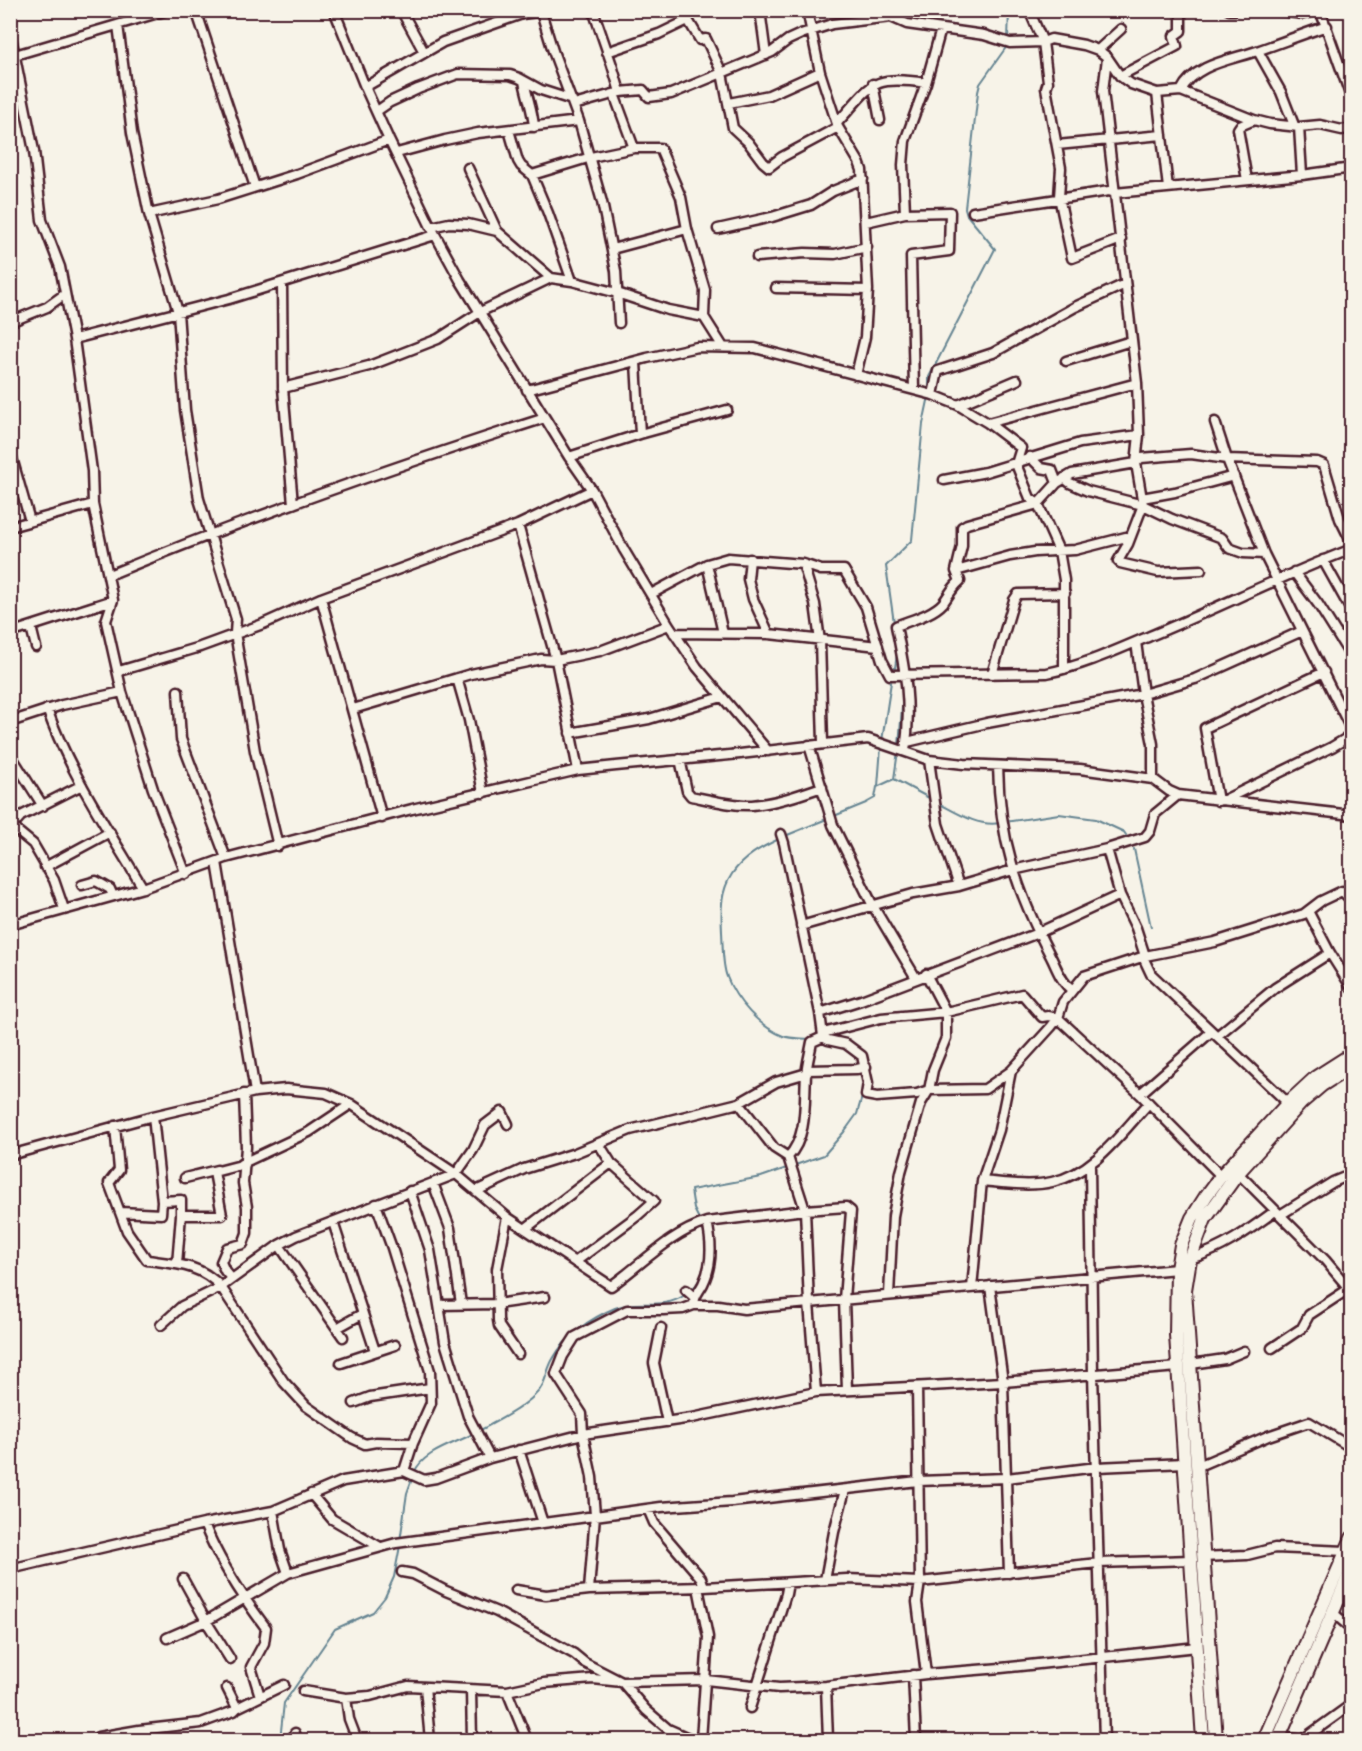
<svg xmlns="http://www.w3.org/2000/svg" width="1362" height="1751" viewBox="0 0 1362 1751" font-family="Dekko,sans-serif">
<rect width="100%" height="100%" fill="#f7f3e8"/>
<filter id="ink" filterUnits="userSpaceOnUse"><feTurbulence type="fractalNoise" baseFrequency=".0167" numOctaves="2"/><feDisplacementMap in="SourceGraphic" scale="12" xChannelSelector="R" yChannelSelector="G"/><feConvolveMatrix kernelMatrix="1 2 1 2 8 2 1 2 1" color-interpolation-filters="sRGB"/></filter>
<g filter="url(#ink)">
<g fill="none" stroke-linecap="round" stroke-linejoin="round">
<path stroke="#668592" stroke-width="2" d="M1008,40L1009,10
M929,391V377L995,249L967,215L965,208L978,92L980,84L1007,46
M894,623L886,566L912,540L923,424L929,396
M895,668L897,654
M882,741L891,682
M899,746L903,694
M894,779L931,799
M878,786L881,747
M938,803C957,813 978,827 1000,823
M1005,822L1059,814L1096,819L1124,832L1126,835
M785,836L866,803L875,798L877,787L894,779L898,751
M779,839C762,847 743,857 732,874C720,892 721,911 722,932C723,946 722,964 727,977C736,1001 760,1027 783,1036C791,1039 802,1038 810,1039
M1134,849L1151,927
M700,1221L694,1209L691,1190L761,1177L824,1155L844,1132L857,1114L863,1093V1078
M690,1291C707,1278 710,1246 702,1227
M414,1473C422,1452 454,1444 473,1434C492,1424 520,1410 535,1395C546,1386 546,1370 553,1359C566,1335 591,1318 615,1308C640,1298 661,1311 685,1295
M400,1541L407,1493L412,1479
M280,1740L284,1703L335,1629L373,1612L385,1597L394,1577L400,1546"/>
<defs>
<path id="street" d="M196,10L255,187
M334,10L365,87L389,140L431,227L460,280L569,457L592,490L624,550L669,625L697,667L768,751
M401,10L424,52
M593,10L612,65L620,92
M760,10L766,55
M807,10L820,72L838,127L859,162L862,170L868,290L865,337L856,375
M1029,10L1043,42L1048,82L1046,88L1061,168L1059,197L1072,258L1121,239
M1229,10H1235
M1274,10L1303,14L1319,10
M1320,10L1352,100
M541,12L553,51L579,121L602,202L616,271L619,323
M118,25L132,133L149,214L178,312L185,410L199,499L236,619L235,633L255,751L278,846
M10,32L34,151L42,220L60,267L74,339L92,471L93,504L113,600L106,621L122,692L153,789L186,874
M1098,50L1121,29
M1258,51L1281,92L1294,125
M607,52L659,34L688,20L700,40L706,39L722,73L733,128L748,142L763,162L769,167L782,157L838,127
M15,55L168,10
M1107,58L1103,91L1137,383L1139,435L1136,463L1143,505L1128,544L1118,561L1120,563L1158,572L1201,570
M1120,76L1177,46L1174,36L1181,31V10
M524,81C527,97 533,111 534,127
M873,84L880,120
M365,87L443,42L522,14L545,11
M1181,91C1194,64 1231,60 1257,51C1280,43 1303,34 1327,26
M1157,93L1168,188
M614,94L634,148H660L681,197L687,229L705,290L704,317
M729,103L769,95L820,72
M574,105L620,92L643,90L649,97L671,94L758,58L772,52L788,40L801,34L832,24L891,17L907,24L984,35L1010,43L1043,42L1051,39L1084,45L1098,50L1107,57L1120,76L1131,84L1157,93L1181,91L1254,120L1270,124L1299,127L1320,125L1342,130L1352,128
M377,111L390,102L418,89L458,74L510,75L519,78L541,90L572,100
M837,123C873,84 870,75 926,83
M1299,127L1302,175
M509,130L518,161L521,166L532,175L548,213L572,281
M1057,145L1162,135
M397,153L445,140L478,133L579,121
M468,168L497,231
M532,175L591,157L634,148
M1247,180L1238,129L1240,126L1254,120
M973,212L1109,191L1115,193L1302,175L1352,168
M905,213L950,212L949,251L911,256L914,389
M149,214L218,199L297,174L389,140
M866,222L905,213L903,165L905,141L926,83L941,29
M431,227L449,223L468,224L497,231L551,278L572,281L617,293L668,310L704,317L723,347
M718,229L772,217L811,205L833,191L863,179
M612,249L687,229
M757,257L805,253L835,254L867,247
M282,283L283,388L293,504
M776,288L868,290
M10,322L47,307L65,294
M74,339L229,299L435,235
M1066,361L1131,341
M636,362L640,434
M283,388L369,366L438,339L480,312L551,278
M527,390L647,358L697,347L755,348L933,395L958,405L988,423L1021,448L1016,464L1030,498L1038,504L1059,551L1064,580V669
M933,395L938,371L993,353L1075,307L1125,284
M958,405L1017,380
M1215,422L1227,459L1264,554L1352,731
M988,423L1137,383
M10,451L30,521
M569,457L640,434L727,410
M1030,457L1041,468L1052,470L1057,483
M1064,478L1070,483L1088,491L1143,505L1172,519L1222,538L1229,548L1243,553L1264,554
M944,480L986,472L1080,443L1139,435
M1142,498L1175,492L1234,476
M518,525L556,660L578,770
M10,527L93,504
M750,559L748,579L753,599L769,634
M1323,560L1352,612
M707,564L723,633
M803,564L815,604L820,641L823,743
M956,571L1010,556L1035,552L1075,550L1126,537L1127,542
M1294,572L1318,604L1352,658
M109,575C252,516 398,465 545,418
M651,594L707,564L728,558L803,564L821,570H844L866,607L882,660L890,675L1047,673C1082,666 1117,650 1150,636C1218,608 1283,575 1352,549
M321,598L382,818
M31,627L36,647
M10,633L113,600
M674,633L769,634L878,646
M1136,642L1143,694L1153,744V779
M119,671L200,647L263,624L321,598L518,525L592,490
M992,674L1014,600L1018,594L1065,593
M457,678L469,720L483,793
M178,691L181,739L226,858
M47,709C70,773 108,830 143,888
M353,709L471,674L541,659L556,660L600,651L669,625
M10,722L62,705L122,692
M570,733L649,719L722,697
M907,742L987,723L1143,694L1195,679L1302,631
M809,745L833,825L873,906L916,978
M905,751C912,706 905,670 896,626C910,620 932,615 943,603C949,595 952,588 960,581L956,571L962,546V527L967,524L1038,504L1057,483L1072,474L1136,463L1141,458L1191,454L1227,459L1317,462L1324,465L1340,519L1352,543
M10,754L43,806
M680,759L687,791L691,796C710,800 732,806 752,805C776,803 799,795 822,787
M929,760L938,824L959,886
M998,766C999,838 1017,892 1050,955C1056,966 1061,983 1072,990
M1224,800L1332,747L1352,735
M1218,801L1205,728L1324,672
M10,825L33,844L54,880L64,909
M12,826L21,816L82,785
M781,834L784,843L820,1013L823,1036
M1107,849L1145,837L1150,831L1155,814L1178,795
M217,862L255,1092
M45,867L110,832
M82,885L96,881L110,889L113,896
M1308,911L1330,953L1352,988
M10,925L143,888L226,858L412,809L535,780L578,770L616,766L740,754L868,739L929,760L964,764L1080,769L1153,779L1169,791L1178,795L1352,815
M801,926L913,894L959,886L1013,870L1107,849L1120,895L1136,928L1145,956
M1143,957L1151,974L1288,1103
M820,1013L861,1000L1038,933L1120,895
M823,1033L881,1018L946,1012L1022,994L1042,1017L1048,1016L1058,1018L1140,1094L1221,1176
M1217,1036L1275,988L1330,953
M823,1037L828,1040L846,1044L862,1056L868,1083L866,1095L877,1097L917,1094L929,1090L985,1089L1011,1071L1051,1027L1058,1018L1063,1002L1084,976L1145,956L1215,942L1304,914L1321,901L1342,891L1352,901
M807,1070L857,1069L866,1067
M1140,1094L1211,1032
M739,1103L774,1148L788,1157L805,1210L846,1207L851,1211L844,1299L847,1390
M153,1116L162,1201
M115,1126L119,1170L109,1183L127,1231L147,1260C176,1264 200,1264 221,1287L284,1382L306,1406L352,1438L365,1444L376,1442L413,1443
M10,1155L153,1116L255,1092L286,1089L326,1093L351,1104L456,1174L507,1217L611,1286C642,1264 670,1233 707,1222L805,1210L809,1303L1177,1269
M788,1157C808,1136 804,1103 806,1075C807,1064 810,1053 812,1042L823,1037
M241,1164L309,1132L351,1104
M1090,1166L1093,1374L1104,1740
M1238,1173L1325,1260L1352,1292
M185,1178L217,1170
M982,1181C1004,1183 1030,1187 1052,1182C1094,1173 1121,1133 1149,1103
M433,1183L450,1228L461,1304
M410,1191L430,1250L445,1342L468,1416L490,1458
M476,1191L524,1169L575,1153L630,1130L739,1103L776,1082L807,1073
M120,1212L161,1214L162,1201L181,1200V1215H222L214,1172L245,1164
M1280,1215L1333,1182L1352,1174
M507,1217L497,1269L498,1320L499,1326L518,1354
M333,1222L375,1351
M525,1229L611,1163
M279,1245L343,1337
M1190,1259C1222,1249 1248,1231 1275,1211
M575,1262L637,1216L654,1201L611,1163L599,1144
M177,1264L181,1215
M232,1279L225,1271L221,1262L227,1248L243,1244L247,1233V1207L243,1183L246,1147L244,1094
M990,1286L1003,1382L1009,1573
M972,1288L982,1181L999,1130L1011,1071
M686,1290L694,1297
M889,1295L893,1216L901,1172L921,1103L929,1090L933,1070L946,1038V1012L926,974
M440,1305L497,1304L545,1297
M694,1305C694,1295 699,1292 703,1284C713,1264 712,1243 707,1222
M161,1325L182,1306L221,1287L279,1245L296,1236L456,1174L473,1150L485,1125L502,1112L508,1124
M337,1328L362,1314
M661,1328L654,1363L667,1422
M1272,1348L1302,1328L1309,1315L1344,1292L1352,1290
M341,1363L395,1345
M1191,1364L1225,1359L1244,1351
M917,1387L920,1582L917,1602L926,1674
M354,1403L370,1397L430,1388
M519,1450L543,1523
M1196,1467L1268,1436L1309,1422L1352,1448
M404,1471L424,1480L436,1478L490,1458L583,1434L692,1418L816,1392L1003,1382L1178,1367
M311,1494L332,1519L380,1547
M648,1509L654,1523L701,1578L704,1587
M273,1511L280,1550L288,1573
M204,1524C219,1561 242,1596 266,1628L264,1643L251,1667L260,1696
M1202,1557L1247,1555L1275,1548L1346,1551
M10,1569L204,1524L273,1511L343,1481L404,1471L413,1443L431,1403L430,1371L392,1248L376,1204
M402,1572L413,1574L446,1591L497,1612L574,1654L585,1663L622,1682L646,1710L668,1729L693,1740
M183,1579L206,1621L230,1659
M825,1580L834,1532L845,1490
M698,1587L708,1637L701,1740
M516,1590L546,1595L589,1590L704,1587L847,1579L920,1582L1098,1563L1191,1560
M589,1590L595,1515L592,1477L583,1434L582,1414L556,1374L563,1356L575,1337L627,1310H663L683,1309L694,1305H718L744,1309L809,1303L816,1392
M1332,1612L1352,1629
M167,1638L206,1621L288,1573L396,1543L661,1507L732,1502L918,1481L1007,1478L1097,1467L1185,1463
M913,1675L916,1740
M826,1686L828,1740
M425,1687L430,1740
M227,1688L237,1708
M471,1690L472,1740
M303,1691L346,1698L370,1696L408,1686L507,1691L544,1683L593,1679L622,1682L706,1680L779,1688L826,1686L926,1674L1001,1668L1197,1647
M507,1691L527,1740
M346,1698L349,1719L357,1740
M750,1708L786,1594L788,1583
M295,1733L297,1740
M98,1737L139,1730L201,1723L234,1711L237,1708L284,1685
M1280,1737L1302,1740L1352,1704"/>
<path id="secondary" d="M1203,1740L1176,1335L1177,1269L1181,1245L1192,1218L1206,1196L1221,1176L1288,1103L1316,1077L1352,1054
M1216,1740L1185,1290L1190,1259L1205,1219L1238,1173L1301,1103L1322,1085L1352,1066
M1264,1740L1352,1538
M1278,1740L1352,1568"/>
</defs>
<use href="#street" stroke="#4a1f2b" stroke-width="13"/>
<use href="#secondary" stroke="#4a1f2b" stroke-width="16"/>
<use href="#street" stroke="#f7f3e8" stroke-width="8"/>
<use href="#secondary" stroke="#f7f3e8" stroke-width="12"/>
</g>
</g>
<rect width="1362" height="1751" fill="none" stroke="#f7f3e8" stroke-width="36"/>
<rect x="18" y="18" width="1326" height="1715" fill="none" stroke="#4a1f2b" stroke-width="2" filter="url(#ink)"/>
</svg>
